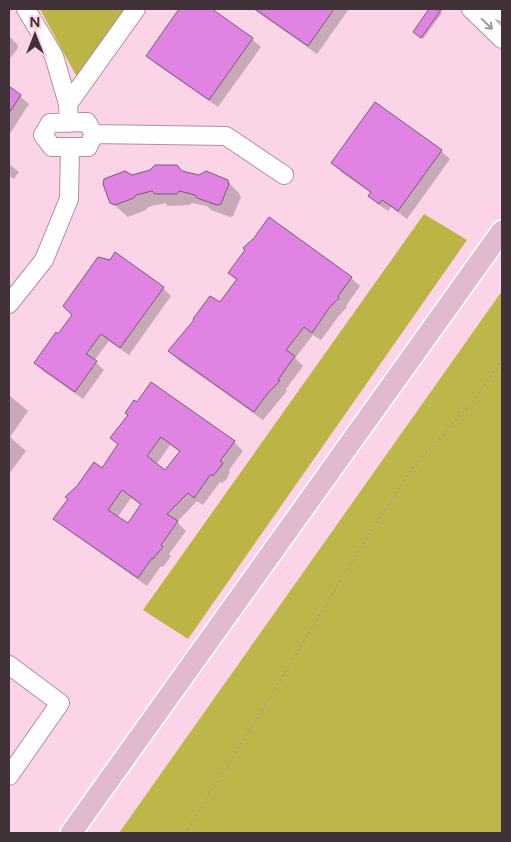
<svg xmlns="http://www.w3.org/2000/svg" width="511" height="842" viewBox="0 0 511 842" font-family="Figtree,sans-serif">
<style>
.green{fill:#bdb74a}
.forest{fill:#bcb546}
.shadow{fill:#0003;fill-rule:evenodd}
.building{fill:#e083e2;stroke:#765c76;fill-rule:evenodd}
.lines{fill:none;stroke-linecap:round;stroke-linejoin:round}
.minor-casing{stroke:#b28da0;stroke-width:20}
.major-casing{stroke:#fff;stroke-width:24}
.path{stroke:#af92a1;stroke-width:2.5;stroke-dasharray:1 4;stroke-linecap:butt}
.minor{stroke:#fff;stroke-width:18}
.major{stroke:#e2bacf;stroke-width:21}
.oneway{stroke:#a0989c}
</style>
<rect width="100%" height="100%" fill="#fbd4e8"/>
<path class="green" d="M502 291V833H119Z"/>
<path class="forest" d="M40 9H129L78 79Z
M424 214 467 240 188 639 143 610Z"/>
<path class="shadow" d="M181 9H210L252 39 261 47 218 107 156 64 148 56Z
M253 9H349L317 54Z
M431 9H437L442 13 423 39 414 32Z
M9 36 17 44 18 48 9 60Z
M9 87 29 104 9 135Z
M441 151 450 159 407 219 391 207 388 211 378 204 370 195 371 193 341 172 333 163Z
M9 164 19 172 14 179 9 176Z
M182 172 227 181 239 193 241 197 233 216 230 217 211 210 207 206 192 203 189 205 168 206 165 203 148 207 146 210 128 217 111 202 132 176Z
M229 273 351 278 360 286 346 306 347 307 338 317 321 340 313 335 295 358 303 366 286 389 287 391 263 420 178 360 169 351 220 304 237 281Z
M163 288 171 296 129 355 109 341 94 361 104 370 83 399 43 371 35 363 58 336Z
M151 384 234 442 243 451 229 470 230 472 226 480 222 483 220 482 203 505 197 501 177 522 186 531 169 554 171 556 163 567 161 566 147 586 64 527 55 519 103 470 119 445 112 438ZM170 445 180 452 166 472 156 465ZM131 498 142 506 128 525 117 518Z
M9 395 28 411 10 437 26 451 9 474Z"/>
<path class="building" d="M179 9H212L253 38 209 100 146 56Z
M255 9H334L308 46Z
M429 9 441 10 421 38 413 32Z
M9 86 21 95 9 113Z
M375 102 442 150 398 211 382 200 379 204 368 196 371 192 331 163Z
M155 165H177L182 171 199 175 206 171 228 180 229 184 221 204 217 205 197 198 195 195 179 191 177 194H155L152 191 136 195 134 198 115 205 110 203 103 184 104 179 125 171 132 175 150 170Z
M269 217 352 277 338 296 339 298 329 308 312 333 304 327 286 350 295 356 278 380 280 381 268 393 254 412 168 351 194 320 193 319 210 296 220 302 237 279 228 273 245 250 243 248 254 238Z
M115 252 164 287 120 348 101 334 86 354 97 361 75 392 34 363 56 332 58 334 72 315 63 306 98 257 110 260Z
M151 382 235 441 220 461 223 463 218 470 213 476 211 474 194 498 188 493 167 514 178 521 161 545 163 547 153 559 152 558 138 578 53 519 68 499 65 497 77 486 94 462 102 468 118 444 110 438 128 415 125 413 130 406 134 400 137 402ZM161 437 180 451 165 470 147 456ZM122 490 141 504 128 523 108 510Z"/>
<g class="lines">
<g class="minor-casing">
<path id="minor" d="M26 9 54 56 68 104 69 123
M471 9 502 39
M494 9 502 12
M68 104 136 9
M87 122 94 134 88 147H52L43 135 50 123Z
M94 134 226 136 284 175
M9 304 44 260 69 199 70 147
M9 665 60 703 9 776"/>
</g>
<g class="major-casing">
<path id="major" d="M71 833 502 231"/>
</g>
<path class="path" d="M185 833 272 694 365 540 411 470 475 399 502 360"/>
<use href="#minor" class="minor"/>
<use href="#major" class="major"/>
</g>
<defs><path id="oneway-shaft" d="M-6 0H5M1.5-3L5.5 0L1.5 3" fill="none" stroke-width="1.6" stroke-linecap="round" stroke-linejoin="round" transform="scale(1.25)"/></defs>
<use class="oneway" href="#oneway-shaft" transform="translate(487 24) rotate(44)"/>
<rect width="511" height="842" fill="none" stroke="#413139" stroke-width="20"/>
<g transform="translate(35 35)" stroke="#fbd4e8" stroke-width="4" paint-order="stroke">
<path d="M0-4L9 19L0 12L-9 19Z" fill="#413139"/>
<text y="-8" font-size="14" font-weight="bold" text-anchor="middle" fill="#413139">N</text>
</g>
</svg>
